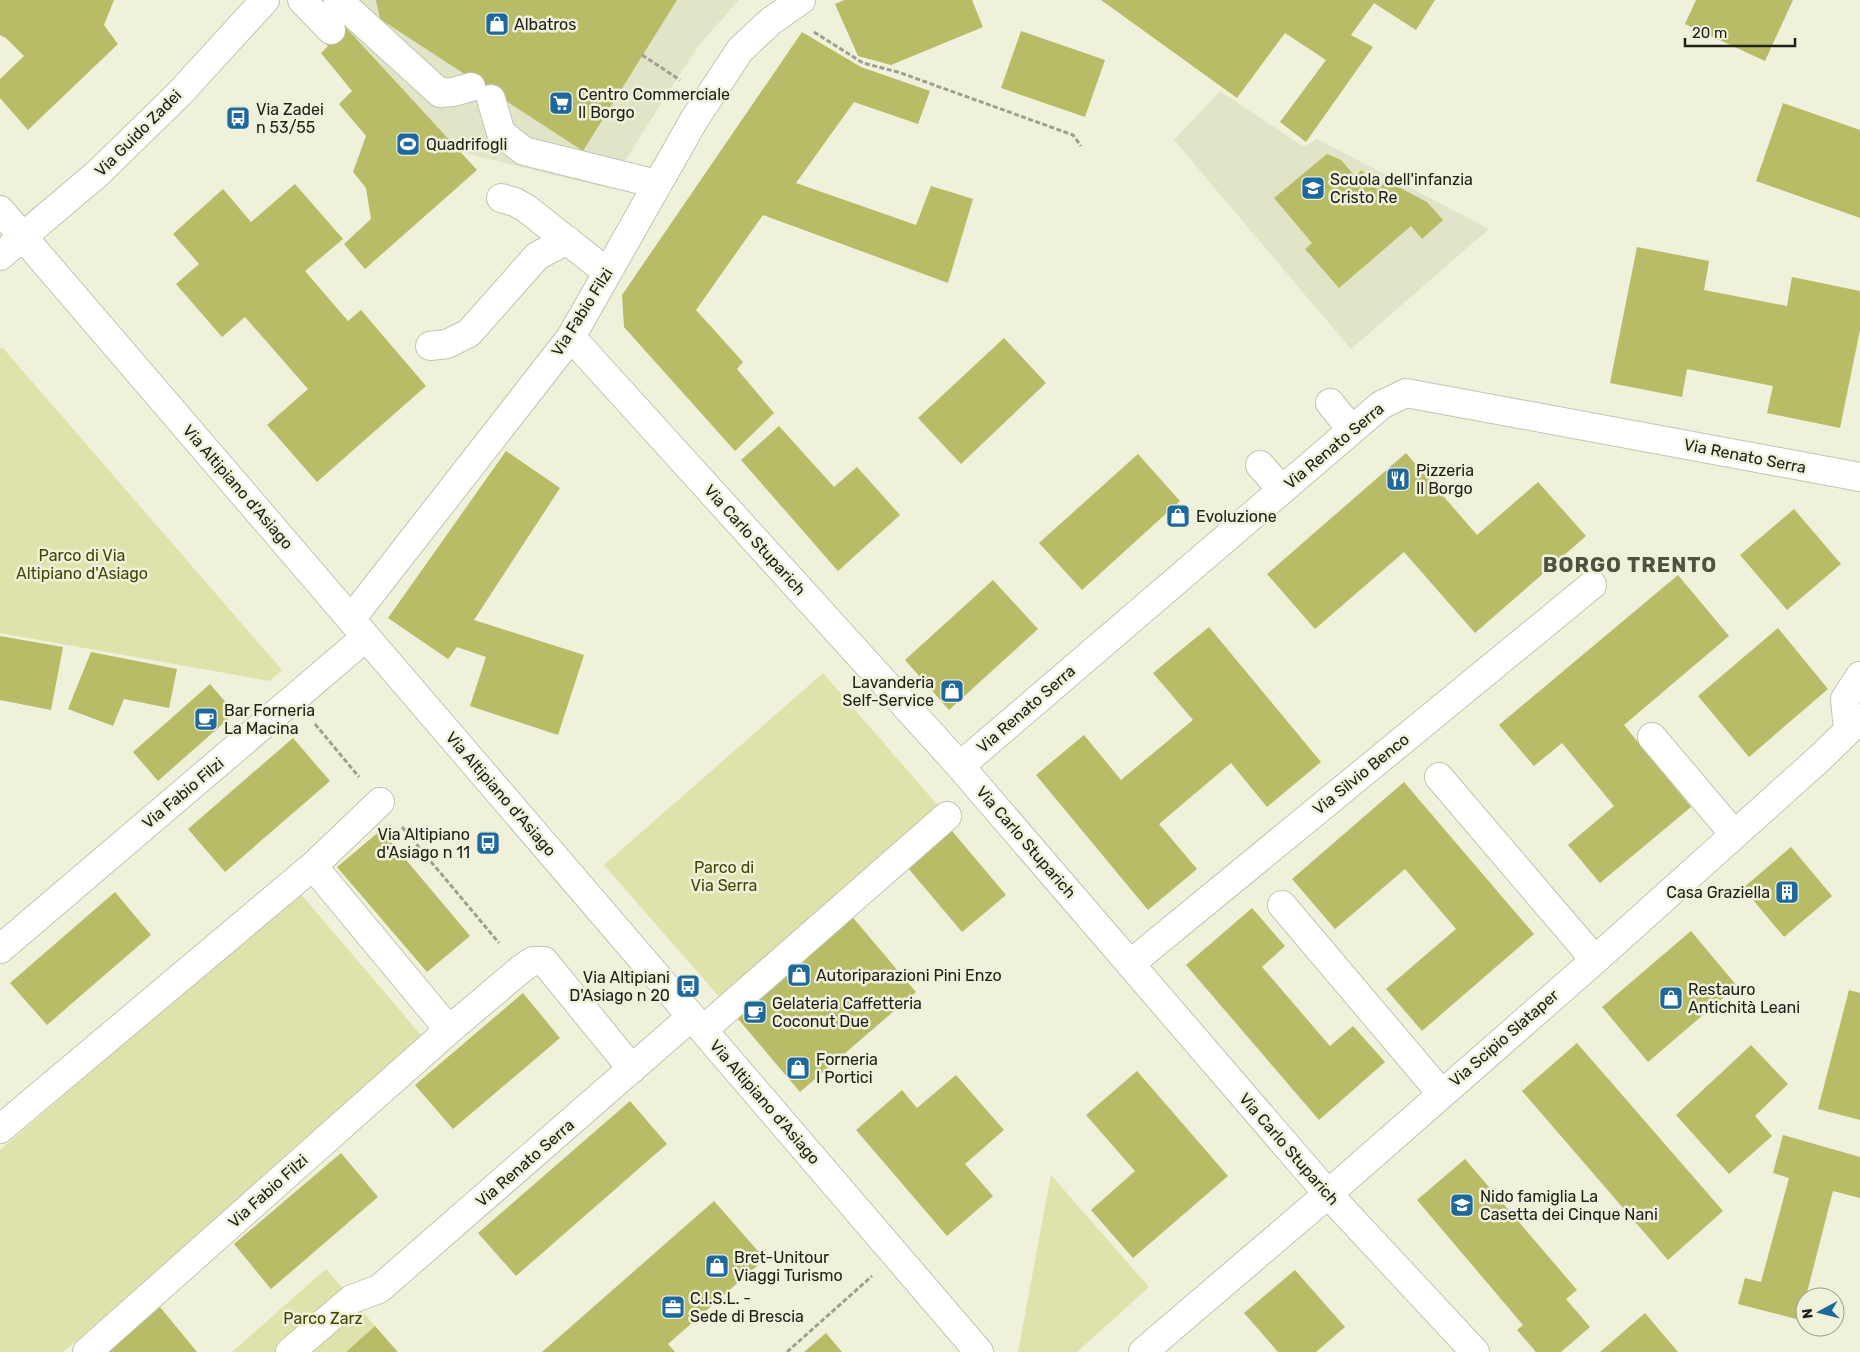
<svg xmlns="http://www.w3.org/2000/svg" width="1860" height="1352" viewBox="0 0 1860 1352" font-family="Rubik,sans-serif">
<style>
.built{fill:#e2e4c7}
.green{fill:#dfe3ab}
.building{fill:#b8bc66}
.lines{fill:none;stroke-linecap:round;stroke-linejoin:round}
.minor-casing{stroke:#c3c5b0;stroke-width:30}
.path{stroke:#9e9f8f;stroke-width:3;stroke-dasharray:5 2.5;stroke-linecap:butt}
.minor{stroke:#fff;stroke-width:28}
.labels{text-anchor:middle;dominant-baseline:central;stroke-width:5;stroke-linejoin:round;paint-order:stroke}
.poi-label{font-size:16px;fill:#21211a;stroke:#eff1db;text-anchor:start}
.street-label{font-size:16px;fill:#21211a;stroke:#eff1db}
.park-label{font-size:16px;fill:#444500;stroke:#eff1db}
.district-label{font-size:21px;font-weight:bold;letter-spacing:1px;fill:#50523f;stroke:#eff1db}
</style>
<rect width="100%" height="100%" fill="#eff1db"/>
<path class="built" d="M352 0H739L701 43 683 69 608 188 460 152 350 32 367 15Z
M1220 91 1304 147 1317 139 1489 229 1351 349 1174 140Z"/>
<path class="green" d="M2 347 282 670 270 681 0 633V349Z
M823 673 940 808 721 999 604 865Z
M300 893 426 1041 63 1352H0V1150Z
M1051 1175 1149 1287 1077 1352H1018Z
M326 1269 375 1326 346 1352H232Z"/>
<path class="building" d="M0 0H114L104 25 118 44 28 130 0 98V79L24 56 6 38 0 35Z
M376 0H677L583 151 380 19Z
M844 0H972L983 27 891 65 858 56 835 4Z
M1101 0H1435L1416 30 1374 3 1351 35 1373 47 1306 142 1280 122 1326 60 1285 33 1237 98Z
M1696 0H1793L1765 61 1685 24Z
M339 20 477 170 365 269 344 244 371 219 366 188 353 172 366 136 339 104 352 91 321 53 328 46 320 37Z
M1021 31 1105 60 1085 117 1001 88Z
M802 32 861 67 930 91 918 124 854 102 796 183 916 225 931 186 973 199 948 283 763 215 696 310 743 362 737 369 774 413 735 451 624 327 622 295Z
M1783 103 1860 130V218L1756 181Z
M1327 154 1341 160 1355 176 1362 170 1377 189 1387 181 1427 202 1443 220 1422 239 1411 226 1339 288 1305 249 1312 243 1274 198Z
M295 184 343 239 305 271 348 321 361 310 426 386 317 482 267 425 308 389 245 317 222 337 176 284 199 264 173 234 223 189 251 222Z
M1637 247 1709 261 1704 290 1787 306 1792 277 1860 291V330L1840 428 1767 413 1773 386 1687 369 1682 397 1610 383Z
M1004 338 1046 383 961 464 918 418Z
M779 426 834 487 857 467 900 515 838 571 741 460Z
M506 451 560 488 474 620 584 655 558 735 470 706 486 657 457 647 448 659 388 618Z
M1406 453 1477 535 1538 482 1586 536 1475 633 1404 552 1315 629 1267 574Z
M1138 454 1180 501 1082 590 1039 543Z
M1794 509 1841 564 1787 610 1740 555Z
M1678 575 1729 636 1624 725 1691 807 1600 883 1568 845 1614 806 1562 743 1534 766 1499 725Z
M993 580 1038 629 949 710 905 660Z
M1209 627 1321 762 1267 807 1231 763 1159 824 1197 869 1148 910 1036 775 1084 735 1121 780 1193 720 1153 673Z
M1778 628 1828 689 1749 757 1698 696Z
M0 636 63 647 51 710 0 700Z
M91 652 177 669 169 708 124 699 113 726 68 709Z
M210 684 235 713 158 781 133 752Z
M293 738 330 781 225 872 188 829Z
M1404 782 1534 934 1422 1031 1386 989 1456 929 1405 869 1335 929 1292 879Z
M947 825 1006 895 962 932 903 862Z
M381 830 470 936 427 972 337 867Z
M1791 847 1832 896 1784 937 1743 888Z
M115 892 151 935 47 1025 10 983Z
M1252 908 1285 946 1262 967 1330 1046 1353 1026 1385 1062 1319 1120 1186 965Z
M849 913 916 992 800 1092 733 1013Z
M1691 931 1737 986 1648 1062 1602 1007Z
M1849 990 1860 993V1120L1818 1109Z
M523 993 560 1038 453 1129 415 1085Z
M1577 1043 1723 1211 1668 1260 1522 1091Z
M1751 1045 1788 1084 1755 1116 1772 1136 1729 1174 1676 1115Z
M1137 1071 1228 1176 1133 1258 1091 1210 1135 1171 1086 1115Z
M956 1075 1004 1130 965 1164 993 1196 947 1236 856 1130 902 1090 917 1108Z
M630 1101 667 1144 516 1276 478 1233Z
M1783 1135 1860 1157V1198L1833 1191 1800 1320 1738 1304 1745 1278 1761 1282 1789 1178 1773 1173Z
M341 1153 378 1197 271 1289 234 1244Z
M1465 1159 1577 1290 1566 1299 1590 1327 1561 1352H1536L1517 1330 1523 1325 1417 1200Z
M714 1201 765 1259 668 1344 675 1352H542Z
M1295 1270 1345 1327 1316 1352H1278L1244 1313Z
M160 1307 197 1352H107Z
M1645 1313 1678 1352H1600Z
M375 1326 398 1352H346Z
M826 1333 842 1352H804Z"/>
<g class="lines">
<g class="minor-casing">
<path id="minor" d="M302 0 331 30
M338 0 440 93 453 92 471 87
M491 99 501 133 524 151 657 184
M501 198 515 202 527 209 607 272
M0 210 979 1352
M0 256 97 174 180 93 265 0
M571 337 960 766 1328 1194 1475 1352
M430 346 447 344 469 333 537 256 567 240
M1330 403 1352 430
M1260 465 1282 490
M351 619 571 337 694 120 740 50 771 21 801 0
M1848 730 1845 699 1860 676
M1652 737 1734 834
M960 766 1381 405 1406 393 1860 477
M1439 777 1595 960
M313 866 380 802
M1282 905 1441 1093
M0 949 366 637
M1130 964 1592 585
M449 1030 521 969 533 961H544L632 1069
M703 1030 947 816
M0 1129 313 866 449 1030 87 1352
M290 1352 352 1299 379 1289 691 1017
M1143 1352 1328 1194 1595 960 1821 757 1860 719"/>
</g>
<path class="path" d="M814 32 863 63 898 72 1073 135 1081 146
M642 55 680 80
M315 724 359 777
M402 827 499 943
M787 1352 872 1276"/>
<use href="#minor" class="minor"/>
</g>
<defs>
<g id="shop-square" transform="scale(1.25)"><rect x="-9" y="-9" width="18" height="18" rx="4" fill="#1e689c" stroke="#eff1db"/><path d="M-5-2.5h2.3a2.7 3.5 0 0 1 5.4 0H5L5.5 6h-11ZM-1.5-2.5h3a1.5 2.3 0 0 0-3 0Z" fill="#fff"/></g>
<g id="supermarket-square" transform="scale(1.25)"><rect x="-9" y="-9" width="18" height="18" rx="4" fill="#1e689c" stroke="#eff1db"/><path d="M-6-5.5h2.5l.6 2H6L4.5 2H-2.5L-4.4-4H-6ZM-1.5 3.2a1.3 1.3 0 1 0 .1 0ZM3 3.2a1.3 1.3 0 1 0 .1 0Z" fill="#fff"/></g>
<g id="bus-square" transform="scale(1.25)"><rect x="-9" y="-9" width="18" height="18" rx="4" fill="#1e689c" stroke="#eff1db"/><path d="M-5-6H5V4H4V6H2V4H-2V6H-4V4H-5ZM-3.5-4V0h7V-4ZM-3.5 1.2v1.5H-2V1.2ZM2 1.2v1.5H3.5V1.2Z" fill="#fff"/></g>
<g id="stadium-square" transform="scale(1.25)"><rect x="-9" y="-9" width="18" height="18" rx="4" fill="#1e689c" stroke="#eff1db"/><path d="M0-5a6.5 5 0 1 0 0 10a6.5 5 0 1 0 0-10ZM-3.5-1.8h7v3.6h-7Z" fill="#fff"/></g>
<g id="school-square" transform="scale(1.25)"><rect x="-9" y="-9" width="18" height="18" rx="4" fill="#1e689c" stroke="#eff1db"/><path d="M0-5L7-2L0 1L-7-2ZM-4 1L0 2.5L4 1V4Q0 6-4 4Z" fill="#fff"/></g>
<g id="restaurant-square" transform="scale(1.25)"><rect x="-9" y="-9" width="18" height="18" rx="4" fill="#1e689c" stroke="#eff1db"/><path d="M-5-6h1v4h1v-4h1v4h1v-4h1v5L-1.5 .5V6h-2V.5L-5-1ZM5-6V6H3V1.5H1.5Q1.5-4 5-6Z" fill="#fff"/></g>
<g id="cafe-square" transform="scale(1.25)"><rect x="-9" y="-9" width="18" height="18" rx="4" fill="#1e689c" stroke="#eff1db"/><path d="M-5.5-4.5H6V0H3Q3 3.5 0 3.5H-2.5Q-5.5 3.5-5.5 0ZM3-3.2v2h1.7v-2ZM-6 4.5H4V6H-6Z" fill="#fff"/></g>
<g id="building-square" transform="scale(1.25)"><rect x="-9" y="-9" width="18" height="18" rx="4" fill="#1e689c" stroke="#eff1db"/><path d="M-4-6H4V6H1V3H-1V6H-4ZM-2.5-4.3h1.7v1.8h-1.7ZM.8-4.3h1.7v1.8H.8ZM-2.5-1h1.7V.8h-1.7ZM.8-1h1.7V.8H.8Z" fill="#fff"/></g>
<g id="office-square" transform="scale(1.25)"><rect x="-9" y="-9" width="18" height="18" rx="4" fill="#1e689c" stroke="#eff1db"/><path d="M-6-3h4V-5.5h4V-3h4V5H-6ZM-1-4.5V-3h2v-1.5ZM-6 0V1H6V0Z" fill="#fff"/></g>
</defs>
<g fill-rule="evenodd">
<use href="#shop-square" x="497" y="24"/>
<use href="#supermarket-square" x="561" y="103"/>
<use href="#bus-square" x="238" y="118"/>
<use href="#stadium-square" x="408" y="144"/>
<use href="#school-square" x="1313" y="188"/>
<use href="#restaurant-square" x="1398" y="479"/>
<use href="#shop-square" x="1178" y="516"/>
<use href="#shop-square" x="952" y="691"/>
<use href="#cafe-square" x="206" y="719"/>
<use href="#bus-square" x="488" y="843"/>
<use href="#building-square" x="1787" y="892"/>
<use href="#shop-square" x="799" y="975"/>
<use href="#bus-square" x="688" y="986"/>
<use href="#shop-square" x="1671" y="998"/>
<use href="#cafe-square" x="755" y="1012"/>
<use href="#shop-square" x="798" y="1068"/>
<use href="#school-square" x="1462" y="1205"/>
<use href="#shop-square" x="717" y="1266"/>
<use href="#office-square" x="673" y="1307"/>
</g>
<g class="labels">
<g class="poi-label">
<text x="514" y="24">Albatros</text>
<text x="578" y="94">Centro Commerciale<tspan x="578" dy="18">Il Borgo</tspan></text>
<text x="256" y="109">Via Zadei<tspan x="256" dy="18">n 53/55</tspan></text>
<text x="426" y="144">Quadrifogli</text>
<text x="1330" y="179">Scuola dell'infanzia<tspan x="1330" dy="18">Cristo Re</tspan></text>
<text x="1416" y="470">Pizzeria<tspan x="1416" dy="18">Il Borgo</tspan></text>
<text x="1196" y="516">Evoluzione</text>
<text x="934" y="682" text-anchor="end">Lavanderia<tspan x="934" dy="18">Self-Service</tspan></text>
<text x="224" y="710">Bar Forneria<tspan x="224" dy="18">La Macina</tspan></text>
<text x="470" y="834" text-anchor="end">Via Altipiano<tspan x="470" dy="18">d'Asiago n 11</tspan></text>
<text x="1770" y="892" text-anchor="end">Casa Graziella</text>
<text x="816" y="975">Autoriparazioni Pini Enzo</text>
<text x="670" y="977" text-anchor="end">Via Altipiani<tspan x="670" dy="18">D'Asiago n 20</tspan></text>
<text x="1688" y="989">Restauro<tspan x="1688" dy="18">Antichità Leani</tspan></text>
<text x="772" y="1003">Gelateria Caffetteria<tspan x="772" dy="18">Coconut Due</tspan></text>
<text x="816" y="1059">Forneria<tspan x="816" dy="18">I Portici</tspan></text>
<text x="1480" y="1196">Nido famiglia La<tspan x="1480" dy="18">Casetta dei Cinque Nani</tspan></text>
<text x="734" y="1257">Bret-Unitour<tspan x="734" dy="18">Viaggi Turismo</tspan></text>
<text x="690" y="1298">C.I.S.L. -<tspan x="690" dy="18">Sede di Brescia</tspan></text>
</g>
<g class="street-label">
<text transform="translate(138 133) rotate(-45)">Via Guido Zadei</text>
<text transform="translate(582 312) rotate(-58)">Via Fabio Filzi</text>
<text transform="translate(1334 446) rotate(-40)">Via Renato Serra</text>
<text transform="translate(1745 456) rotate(11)">Via Renato Serra</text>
<text transform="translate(238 487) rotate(49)">Via Altipiano d'Asiago</text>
<text transform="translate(755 540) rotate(48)">Via Carlo Stuparich</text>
<text transform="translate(1026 709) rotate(-41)">Via Renato Serra</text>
<text transform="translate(1361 774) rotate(-39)">Via Silvio Benco</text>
<text transform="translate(183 793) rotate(-40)">Via Fabio Filzi</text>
<text transform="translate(501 794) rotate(49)">Via Altipiano d'Asiago</text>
<text transform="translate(1026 842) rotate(49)">Via Carlo Stuparich</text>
<text transform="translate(1504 1038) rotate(-41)">Via Scipio Slataper</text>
<text transform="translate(765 1102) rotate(49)">Via Altipiano d'Asiago</text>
<text transform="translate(1289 1149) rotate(49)">Via Carlo Stuparich</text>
<text transform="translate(525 1163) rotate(-41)">Via Renato Serra</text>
<text transform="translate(268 1191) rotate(-42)">Via Fabio Filzi</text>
</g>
<g class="park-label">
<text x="82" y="555">Parco di Via<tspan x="82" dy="18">Altipiano d'Asiago</tspan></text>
<text x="724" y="867">Parco di<tspan x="724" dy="18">Via Serra</tspan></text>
<text x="323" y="1318">Parco Zarz</text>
</g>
<g class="district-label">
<text x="1630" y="564">BORGO TRENTO</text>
</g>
</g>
<g transform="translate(1820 1312) rotate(263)"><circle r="24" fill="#eff1db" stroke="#9d9e8e"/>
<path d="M0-4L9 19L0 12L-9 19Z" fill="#1e689c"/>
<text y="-8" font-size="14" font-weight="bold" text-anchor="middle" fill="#21211a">N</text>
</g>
<path d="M1685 38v8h110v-8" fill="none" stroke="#21211a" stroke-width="2.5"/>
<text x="1692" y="38" font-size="15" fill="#21211a" stroke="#eff1db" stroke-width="4" paint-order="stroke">20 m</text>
</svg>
